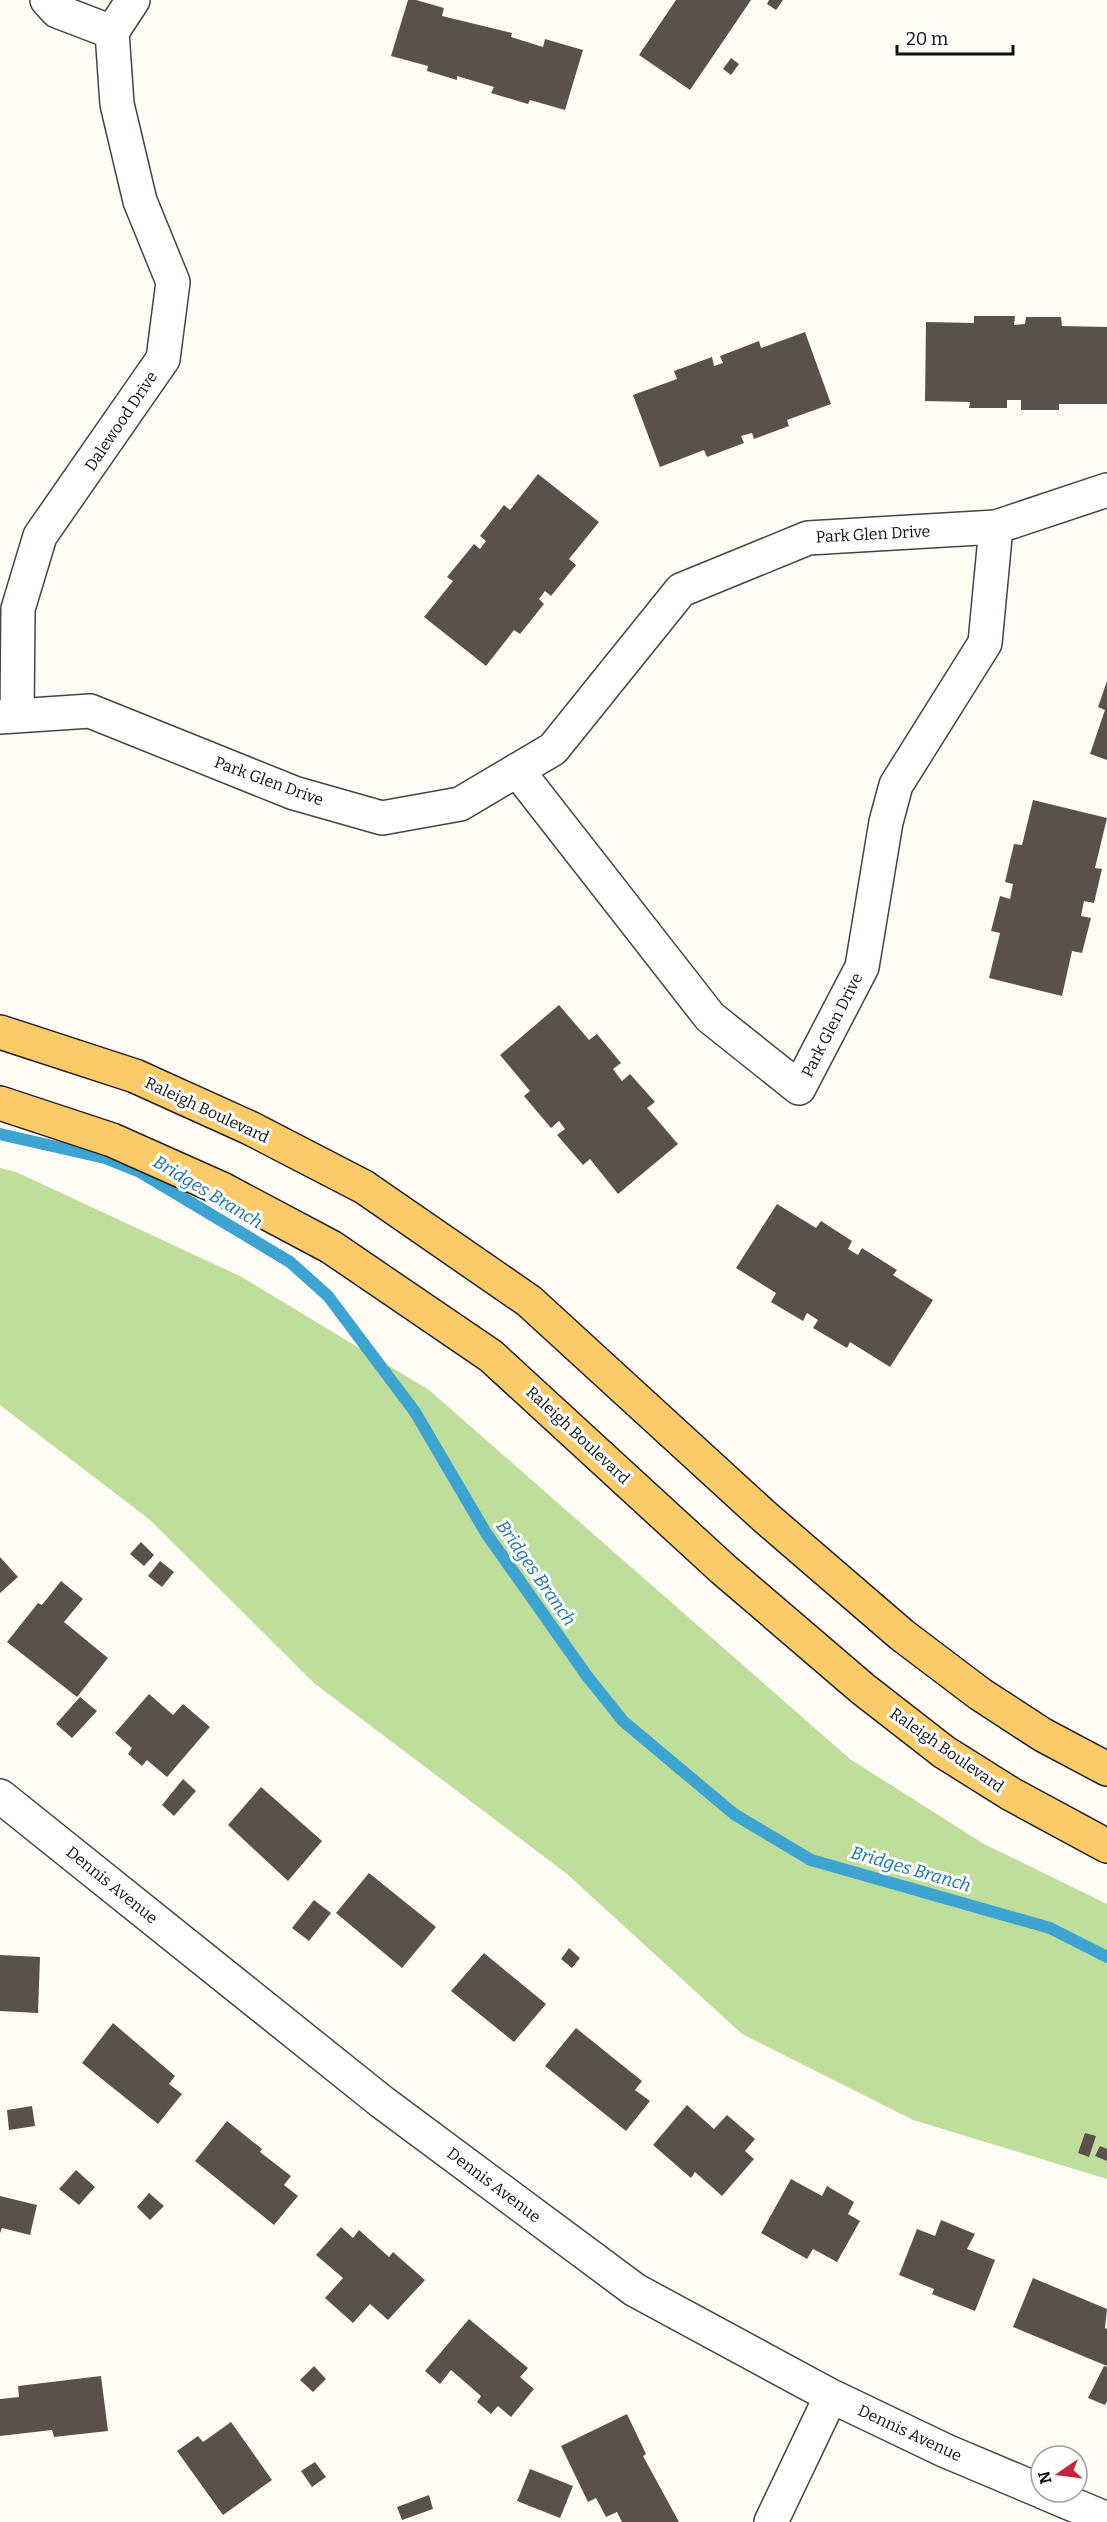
<svg xmlns="http://www.w3.org/2000/svg" width="1107" height="2522" viewBox="0 0 1107 2522" font-family="Bitter,serif">
<style>
.forest{fill:#bfdd9b}
.lines{fill:none;stroke-linecap:round;stroke-linejoin:round}
.stream{stroke:#3da4d1;stroke-width:12}
.building{fill:#5a514d}
.minor-casing{stroke:#444;stroke-width:36}
.major-casing{stroke:#222;stroke-width:36}
.minor{stroke:#fff;stroke-width:33}
.major{stroke:#fbca69;stroke-width:33}
.labels{text-anchor:middle;dominant-baseline:central;stroke-width:6;stroke-linejoin:round;paint-order:stroke}
.street-label{font-size:16px;fill:#111;stroke:#fff}
.water-label{font-size:18px;font-style:italic;fill:#1576a8;stroke:#fff}
</style>
<rect width="100%" height="100%" fill="#fffcf5"/>
<path class="forest" d="M0 1168 16 1172 240 1276 429 1390 850 1759 984 1844 1107 1904V2179L913 2120 742 2034 567 1874 314 1683 150 1520 0 1405Z"/>
<g class="lines">
<path class="stream" d="M0 1134 105 1158 140 1172 290 1262 328 1296 415 1412 486 1533 587 1676 623 1721 734 1814 811 1860 1050 1928 1107 1957"/>
</g>
<path class="building" d="M408 0H416L444 8 442 16 512 33 511 37 543 47 545 39 583 50 565 110 530 100 528 104 491 93 494 87 457 76V80L427 71 428 66 391 56Z
M676 0H751L690 90 639 55Z
M769 0H783L776 10 767 4Z
M731 58 739 64 731 75 723 69Z
M974 316H1015L1014 325 1025 324 1026 317H1061L1062 326 1107 327V404H1059V410H1021V400H1007V408H969L970 402 925 401 926 322 974 323Z
M805 332 831 404 787 420 789 426 754 439 752 433 741 436 744 443 707 457 704 450 660 467 633 395 677 379 674 371 712 357 714 366 723 363 720 356 759 341 761 348Z
M538 474 599 522 569 559 576 565 551 596 545 591 539 599 544 604 520 634 514 630 486 666 424 617 453 581 447 577 474 544 480 549 486 541 480 536 504 505 510 510Z
M1107 681V760L1090 754 1105 710 1098 707Z
M1033 800 1107 818 1095 868 1102 869 1094 903 1084 901 1081 916 1091 918 1082 953 1072 951 1062 996 989 978 1000 933 991 931 1000 896 1010 899 1013 884 1005 882 1014 844 1022 845Z
M559 1005 589 1040 597 1034 621 1063 613 1069 622 1081 630 1074 655 1102 647 1108 678 1144 618 1194 590 1159 583 1165 557 1135 565 1129 559 1121 551 1128 524 1096 530 1091 500 1055Z
M777 1204 816 1228 821 1221 852 1241 848 1249 858 1255 862 1248 897 1270 893 1275 933 1300 890 1367 850 1342 847 1348 813 1328 818 1320 807 1313 803 1321 771 1302 776 1293 736 1268Z
M141 1542 154 1555 144 1566 130 1554Z
M0 1557 18 1577 0 1593Z
M160 1561 174 1572 162 1587 148 1576Z
M61 1581 83 1599 64 1622 108 1658 77 1697 7 1642 38 1603 42 1605Z
M149 1694 173 1715 183 1704 210 1727 167 1777 147 1760 142 1766 128 1754 132 1748 115 1733Z
M80 1697 97 1711 72 1738 56 1724Z
M183 1779 196 1791 174 1816 162 1805Z
M261 1787 322 1841 288 1881 228 1825Z
M369 1873 436 1927 402 1968 336 1913Z
M314 1900 331 1913 309 1941 292 1928Z
M569 1948 580 1958 572 1968 561 1959Z
M484 1953 546 2004 514 2042 451 1991Z
M0 1955 40 1957 38 2013 0 2011Z
M113 2023 175 2076 169 2084 182 2094 158 2124 82 2063Z
M576 2028 642 2081 635 2090 650 2101 626 2131 545 2066Z
M687 2105 714 2129 727 2115 755 2139 745 2151 754 2159 722 2196 695 2172 691 2178 653 2145Z
M32 2106 35 2126 9 2130 7 2110Z
M227 2121 262 2149 260 2152 291 2176 284 2185 298 2196 274 2225 195 2161Z
M1085 2133 1096 2136 1089 2157 1078 2153Z
M1100 2146 1107 2149V2161L1095 2156Z
M76 2170 95 2187 79 2205 59 2189Z
M791 2179 822 2196 827 2186 854 2202 848 2214 860 2221 837 2262 813 2249 807 2259 761 2233Z
M149 2193 164 2206 150 2220 137 2207Z
M0 2196 37 2205 30 2235 2 2228 0 2233Z
M941 2220 975 2234 967 2249 995 2260 975 2311 932 2294 934 2289 899 2275 917 2229 935 2236Z
M341 2227 353 2238 359 2230 389 2257 393 2252 425 2280 388 2320 370 2304 353 2323 325 2298 343 2278 316 2255Z
M1033 2278 1107 2309 1105 2328 1107 2329V2366L1013 2327Z
M469 2319 528 2368 520 2377 534 2389 511 2417 498 2406 491 2414 477 2402 481 2396 451 2370 440 2384 425 2371Z
M314 2366 326 2379 313 2392 300 2380Z
M1104 2366 1107 2367V2401L1105 2405 1088 2398Z
M101 2376 108 2431 54 2437 52 2430 0 2436V2399L19 2397 18 2386Z
M627 2414 646 2454 643 2456 679 2522H622L617 2512 606 2517 596 2498 588 2502 561 2446Z
M231 2422 272 2480 223 2515 177 2451 198 2436 203 2442Z
M315 2462 326 2477 312 2487 301 2471Z
M530 2469 573 2486 560 2518 517 2501Z
M429 2495 433 2509 402 2520 397 2507Z"/>
<g class="lines">
<g class="minor-casing">
<path id="minor" d="M47 0 57 11 112 32
M17 716 18 609 40 536 163 359 173 282 140 201 117 104 112 32 133 0
M0 717 90 711 294 793 382 818 460 804 553 749 681 590 808 538 996 527 1107 490
M517 770 710 1017 799 1088 862 967 886 822 896 785 985 643 996 527
M0 1796 382 2102 635 2290 831 2396 946 2451 1041 2491
M1043 2492 1107 2519
M771 2522 831 2396"/>
</g>
<g class="major-casing">
<path id="major" d="M0 1032 135 1076 250 1128 364 1187 529 1301 765 1517 902 1635 980 1694 1043 1735 1107 1769
M0 1103 112 1140 222 1189 331 1247 491 1356 723 1569 863 1689 944 1752 1011 1794 1107 1846"/>
</g>
<use href="#minor" class="minor"/>
<use href="#major" class="major"/>
</g>
<g class="labels">
<g class="street-label">
<text transform="translate(121 421) rotate(-56)">Dalewood Drive</text>
<text transform="translate(873 534) rotate(-3)">Park Glen Drive</text>
<text transform="translate(269 781) rotate(20)">Park Glen Drive</text>
<text transform="translate(832 1025) rotate(-63)">Park Glen Drive</text>
<text transform="translate(207 1110) rotate(25)">Raleigh Boulevard</text>
<text transform="translate(578 1435) rotate(43)">Raleigh Boulevard</text>
<text transform="translate(947 1750) rotate(35)">Raleigh Boulevard</text>
<text transform="translate(112 1885) rotate(39)">Dennis Avenue</text>
<text transform="translate(494 2185) rotate(37)">Dennis Avenue</text>
<text transform="translate(910 2433) rotate(25)">Dennis Avenue</text>
</g>
<g class="water-label">
<text transform="translate(208 1192) rotate(31)">Bridges Branch</text>
<text transform="translate(536 1573) rotate(55)">Bridges Branch</text>
<text transform="translate(911 1869) rotate(16)">Bridges Branch</text>
</g>
</g>
<g transform="translate(1059 2474) rotate(256)"><circle r="28" fill="#ffffff" stroke="#a0a0a0" stroke-width="1.5"/>
<path d="M0-4.5L10 22L0 15L-10 22Z" fill="#c6243b"/>
<text y="-9" font-size="16" font-weight="bold" text-anchor="middle" fill="#111111">N</text>
</g>
<path d="M897 45v9h116v-9" fill="none" stroke="#111111" stroke-width="3"/>
<text x="906" y="45" font-size="18" fill="#111111" stroke="#ffffff" stroke-width="4.5" paint-order="stroke">20 m</text>
</svg>
